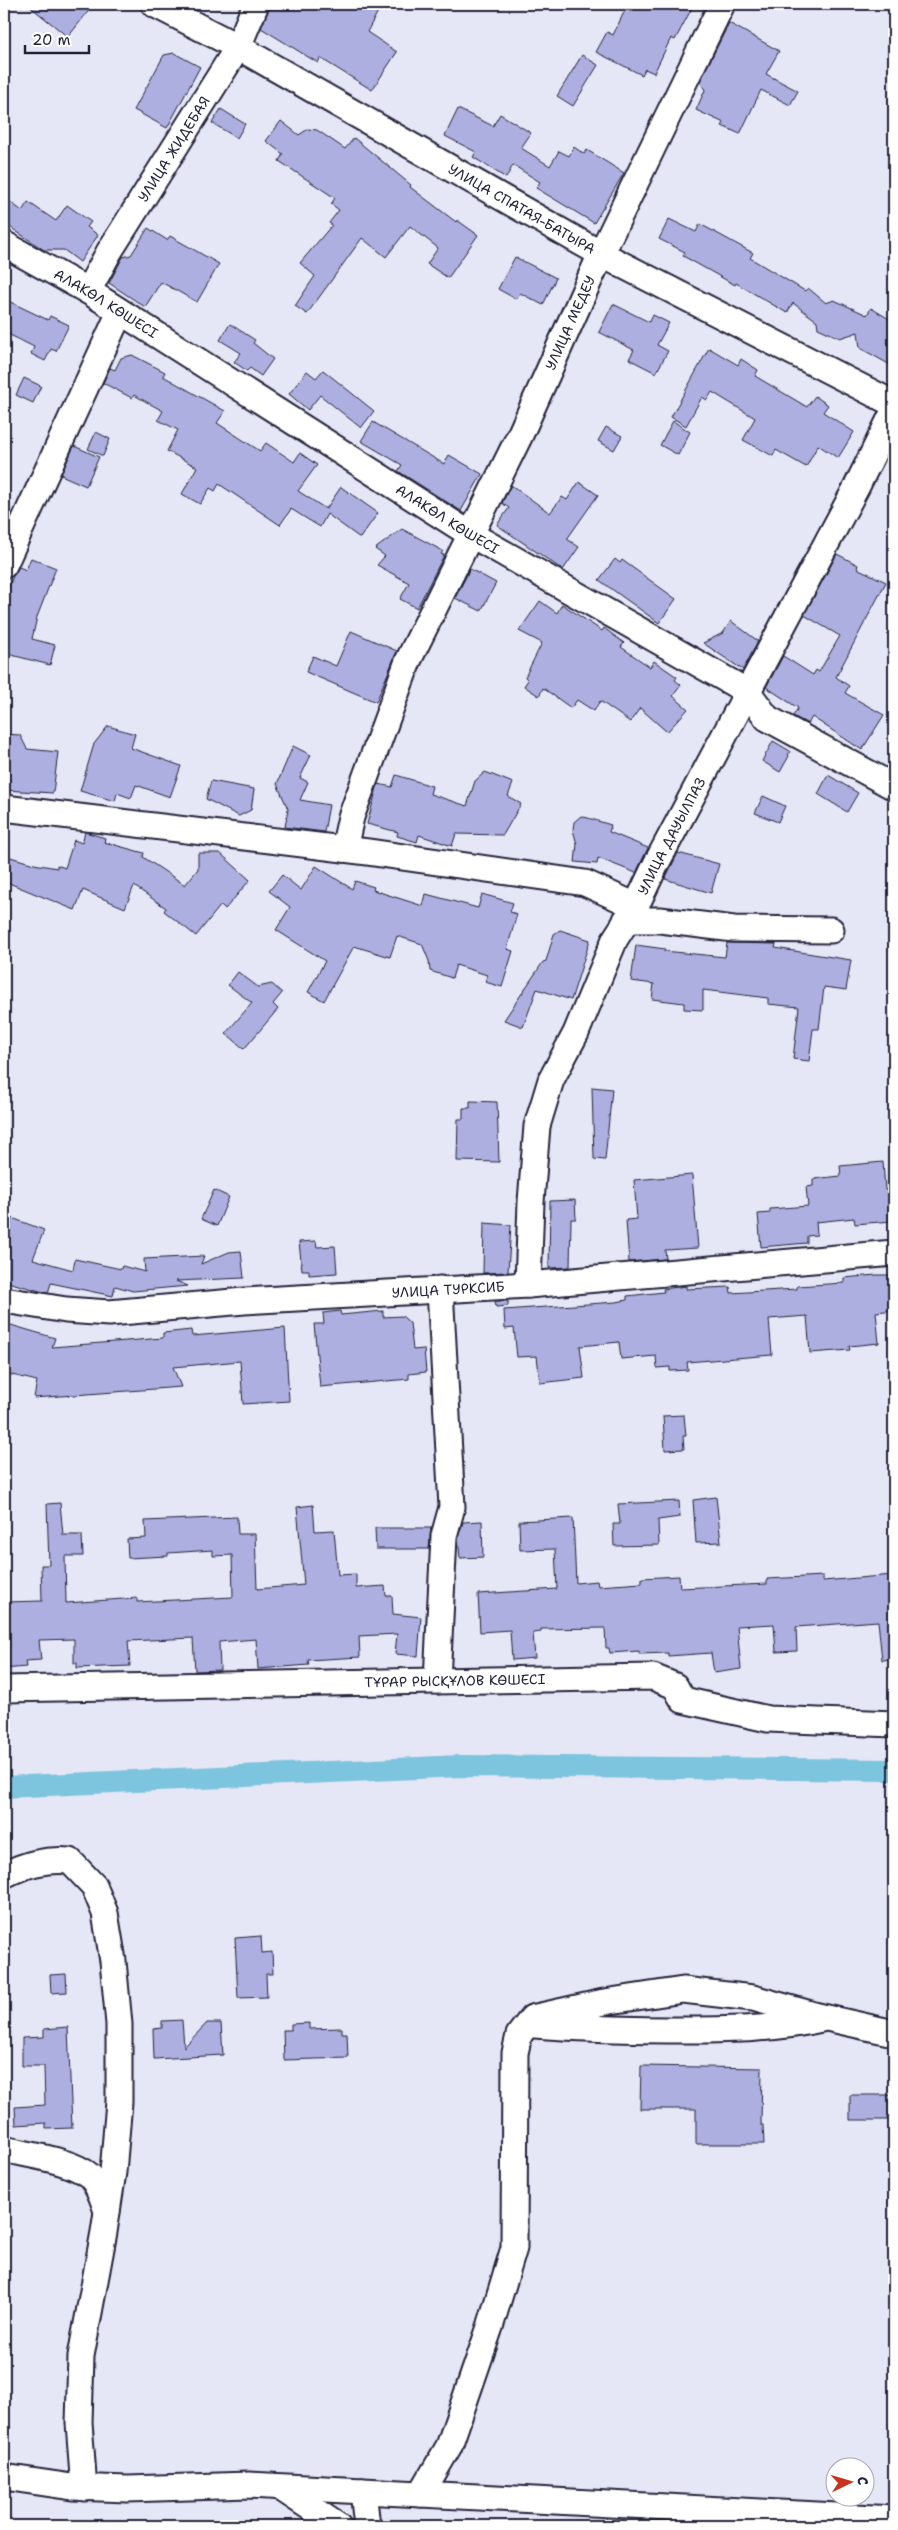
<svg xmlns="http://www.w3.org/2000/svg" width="898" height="2530" viewBox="0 0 898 2530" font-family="'Shantell Sans',sans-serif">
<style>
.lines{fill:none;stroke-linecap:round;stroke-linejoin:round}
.canal{stroke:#7dc4de;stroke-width:22}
.building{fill:#adafe0;stroke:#22223b}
.street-casing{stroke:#22223b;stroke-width:29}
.street{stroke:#fff;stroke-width:25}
.labels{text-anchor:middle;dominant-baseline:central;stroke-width:4.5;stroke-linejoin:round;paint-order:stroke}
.street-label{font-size:14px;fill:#22223b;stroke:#fff}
</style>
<rect width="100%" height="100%" fill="#e6e7f6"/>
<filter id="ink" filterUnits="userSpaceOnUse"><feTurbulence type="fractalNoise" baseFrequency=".02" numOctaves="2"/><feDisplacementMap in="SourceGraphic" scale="10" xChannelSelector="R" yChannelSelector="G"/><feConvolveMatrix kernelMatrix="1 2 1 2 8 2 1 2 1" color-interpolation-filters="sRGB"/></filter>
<g filter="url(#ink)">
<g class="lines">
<path class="canal" d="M4 1787 460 1766 894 1770"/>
</g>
<path class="building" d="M27 4H94L68 37Z
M271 4H382L367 32 397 52 372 90 320 58 318 63 261 28Z
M628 4H694L675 40 671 38 654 73 645 69 642 75 596 52 607 32 613 35Z
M729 23 779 51 766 74 798 91 790 105 761 90 740 134 722 126 724 123 696 110 705 90 700 81Z
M174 53 200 67 167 128 134 110 164 55Z
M582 55 598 65 573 106 557 96Z
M221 109 245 124 237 138 212 123Z
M458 109 493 126 500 114 531 133 521 148 550 166 559 151 569 156 574 147 584 154 587 150 624 173 594 223 536 188 540 182 513 165 506 178 473 157 476 152 445 136Z
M281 121 299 135 308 129 317 130 345 149 354 138 411 185 410 187 456 222 457 220 478 235 448 278 427 264 438 248 410 226 386 257 362 238 307 314 295 306 315 276 300 263 332 225 329 223 339 210 331 204 335 198 279 161 283 154 266 141Z
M4 197 22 211 28 202 56 221 67 205 91 222 87 227 98 235 80 262 64 250H44L4 223Z
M669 219 696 232 700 224 753 253 750 258 805 291 808 288 826 303 834 300 867 315 871 308 894 322V367L860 348 858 332 840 338 818 328 817 321 793 303 787 313 736 283 735 285 683 256 685 252 659 239Z
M148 228 167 240 170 236 219 264 197 302 161 282 145 307 109 283 123 257 131 255Z
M515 257 556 278 543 305 520 293 516 299 498 289Z
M4 299 48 320 50 316 69 325 56 351 51 349 45 361 31 354 34 347 4 332Z
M613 304 649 322 653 315 669 323 657 345 668 351 656 373 629 359 634 350 599 332Z
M230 324 255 340 253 343 273 359 261 376 250 368 247 371 234 362 241 353 220 340Z
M709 348 738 365 741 359 758 370 755 376 807 407 815 396 828 405 823 412 854 432 838 458 818 445 806 467 776 450 773 456 743 440 755 418 712 392 707 400 702 397 686 426 671 417Z
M132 355 165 372 163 376 225 411 217 423 260 451 266 443 294 462 300 453 317 465 298 491 326 509 341 487 378 513 360 538 327 514 320 527 291 509 280 525 219 484 215 491 210 488 200 504 182 494 197 467 167 451 178 430 158 420 163 411 134 395 132 398 103 383 110 368 115 370 121 358Z
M323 370 374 411 361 428 320 395 308 410 289 394 307 371 316 378Z
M24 378 41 386 33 403 16 395Z
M673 421 690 432 678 455 660 445Z
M373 422 444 464 449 455 482 474 461 511 398 471 402 465 361 441Z
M606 427 622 436 614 450 598 441Z
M96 432 110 439 103 456 88 449Z
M74 446 99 457 86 486 61 475Z
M579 482 598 495 567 539 579 547 563 570 497 525 509 508 502 503 511 485 550 513 562 497 567 500Z
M402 529 443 551 441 554 444 555 417 608 400 599 409 583 377 565 385 556 375 549Z
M837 554 858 565 857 568 886 582 836 677 849 686 845 693 884 715 862 750 812 717 808 724 793 716 798 708 766 687 783 656 813 675 816 670 819 672 840 636 804 615Z
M31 558 56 568 37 617 32 639 55 645 50 665 4 653V600L13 576 19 567 26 570Z
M615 559 620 563 622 560 676 599 659 623 599 580Z
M470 569 496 583 481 611 455 598Z
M540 601 557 613 562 604 602 631 604 628 624 643 621 647 650 667 654 661 677 677 675 680 681 685 673 696 688 709 667 732 640 708 630 722 600 701 594 711 577 700 571 708 543 688 539 696 524 686 528 680 525 677 542 643 519 631Z
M731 621 758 641 743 670 703 643 723 633Z
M351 631 397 651 376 702 306 672 313 656 336 666Z
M108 726 135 734 131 748 181 766 170 797 136 785 131 798 117 793 115 801 80 791 94 744Z
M4 734 20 735 27 749 58 752 53 793 4 790Z
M773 741 790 751 788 755 789 756 780 772 762 761Z
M293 746 311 755 300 778 308 782 300 800 329 805 324 832 285 827 288 809 277 784Z
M485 772 513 783 508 796 521 804 503 835 456 834 452 846 419 835 417 842 397 836 398 832 367 824 378 784 392 787 396 775 432 786 430 794 467 806 475 781Z
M828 775 858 793 847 812 818 794Z
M211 781 254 789 251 810 239 816 206 799Z
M763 796 785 806 778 822 755 813Z
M581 816 611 825 609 832 648 848 636 873 598 858 597 864 575 862 577 844 573 830 574 822Z
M85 832 105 838 104 842 144 853 143 857 185 885 198 869V853H220L250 880 225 909 221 905 196 936 164 911 166 908 134 886 125 908 83 890 75 910 4 881V867L7 856 34 864 57 868V865L65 868 74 840 82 843Z
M678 853 719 864 711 893 665 879Z
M316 866 352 889 355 881 374 887 373 890 423 906 426 894 478 908 482 894 513 903 510 912 517 914 507 949 513 951 502 987 485 982 487 975 456 965 452 978 430 971 429 961 422 944 397 936 390 957 354 946 324 1001 308 992 325 961 276 930 290 907 269 891 282 875 301 890Z
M560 930 590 940 571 1000 537 989 523 1027 504 1020 543 962 546 961 554 934Z
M727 943 776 944 775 948 851 960 846 990 824 987 819 1029H813L809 1061 793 1059 799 1007 768 1004V998L703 990V1010L684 1009V1003L652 999 654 984 631 981 636 945 665 949 664 951 725 957Z
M238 972 258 987 272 984 282 993 273 1004 278 1009 244 1049 226 1033 252 1003 228 985Z
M592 1087 612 1089 605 1160 594 1159Z
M470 1101 497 1102 499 1162 457 1161 458 1119H463V1108H470Z
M883 1162 885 1190H890L893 1221 855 1224 854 1218 816 1222 817 1235 807 1236V1243L761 1247 758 1214 770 1213V1209L808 1206 806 1187 813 1186V1179L841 1176 840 1166Z
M692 1175 698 1248 665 1250 666 1259 629 1262 626 1220 637 1219 634 1180Z
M214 1190 229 1197 217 1226 201 1219Z
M575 1200 576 1219H571L570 1267 549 1268 550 1201Z
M4 1215 44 1230 33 1259 73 1270 75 1259 121 1269 122 1266 145 1272 144 1259 204 1256 201 1264 229 1252 241 1251 244 1278 176 1281 188 1286 133 1291 115 1286 113 1296 51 1283 48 1293 40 1291 4 1281Z
M484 1223 511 1225 508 1272 483 1273Z
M316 1241 317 1247 335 1246 337 1273 309 1275V1270H302L299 1242Z
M876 1275H894V1310L876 1312 879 1343 849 1346 850 1350 810 1353 807 1316 769 1319 772 1355 687 1362 688 1370 670 1371V1367L657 1368 656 1356 621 1359 619 1342 580 1346 584 1378 540 1383 537 1356 517 1357 514 1328 505 1329 504 1310 616 1302 627 1300V1296L664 1292 663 1289 686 1286V1289L730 1287 731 1293 797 1289V1286L844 1283V1278Z
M495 1301H508V1306L496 1307Z
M340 1311 341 1315 383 1311V1317L402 1316 410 1323 413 1350 424 1349 426 1372 409 1374V1379L320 1387 314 1324H324L323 1313Z
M4 1323 55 1338 52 1347 163 1338V1333L191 1330 192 1336 285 1328 289 1401 243 1404 240 1361 173 1367 181 1387 34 1398 37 1381 4 1373Z
M684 1415 686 1436H683L684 1449 665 1450 663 1416Z
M716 1497 721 1542 696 1543 693 1500Z
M679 1501 680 1517 658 1520 659 1545 614 1546 613 1524H620L618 1504Z
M60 1503 63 1535H82L83 1556H65L66 1603 137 1598V1602L233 1597 232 1555 213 1556V1550L168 1553V1556L128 1558 127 1539 146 1538 145 1521 237 1517 238 1534H255L257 1589 304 1585 297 1507 313 1505 315 1531 334 1530 338 1575 356 1574V1588L385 1586 386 1596H392L393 1614 421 1617 418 1656 395 1654 397 1634 359 1636 360 1657 308 1660 309 1665 258 1669 256 1639 219 1642 220 1670 195 1671 193 1638 128 1641 130 1666 77 1668V1663H74V1639L39 1640 41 1660 25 1661 26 1667 4 1669V1602L42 1601 41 1565H49L47 1504Z
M573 1518 576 1583 597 1581 598 1586 642 1583V1578L679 1576 680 1588 767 1584V1579L823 1576V1581L893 1575 894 1659 882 1660 878 1621 796 1627 797 1651 776 1652 774 1624 737 1626 741 1669 714 1673 711 1653 668 1656V1653L639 1654V1651L610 1653 609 1648H606L605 1628 541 1629V1632L533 1633 535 1658 512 1660 510 1630 480 1632 478 1594 557 1589 555 1549 520 1550 519 1521Z
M482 1521 483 1557 460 1558 458 1538 463 1522Z
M375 1528H431L429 1549H376Z
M261 1936 262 1953 272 1952 273 1974H266L267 1997 238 1998 235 1938Z
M66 1974 67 1992 51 1993 50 1975Z
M182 2020 184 2047 207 2023H221L223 2055 154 2059 153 2029 162 2028V2021Z
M309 2023V2029L342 2028V2033H347L348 2058 284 2060 283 2030H291V2024Z
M68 2027 72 2128 46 2129V2123L16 2125 15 2107 45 2105 44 2066H22V2038L44 2037V2029Z
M641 2066 762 2068 761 2125H763L764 2144H696V2109H640Z
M850 2095H894V2120H850Z"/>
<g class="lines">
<g class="street-casing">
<g id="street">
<path id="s1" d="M154 4 238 47 601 254 894 404"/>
<path id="s2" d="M4 244 88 291 470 534 748 692 767 718 894 787"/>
<path id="s3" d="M88 291 109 252 238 47 256 4"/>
<path d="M4 565 120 312"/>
<path d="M4 808 368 852 585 883 636 906"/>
<path id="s4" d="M344 849 351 817 408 661 520 435 601 254 722 4"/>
<path d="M626 920H660L734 929 831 930"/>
<path id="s5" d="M528 1285 531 1202 537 1126 551 1080 576 1033 615 939 636 906 656 864 856 488 894 411"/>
<path id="s6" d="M4 1300 66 1310 109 1313 244 1301 528 1285 894 1253"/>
<path d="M437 1681 444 1536 452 1507 440 1289"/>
<path id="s7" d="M4 1689 653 1677 675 1686 683 1700 768 1719 894 1724"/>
<path d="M4 1875C26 1864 45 1859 70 1861L94 1886 105 1913 113 1961 119 2024V2102L113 2172 104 2232 81 2356 79 2423 84 2488"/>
<path d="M535 2025C586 2029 637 2030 688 2030 733 2030 777 2029 821 2019"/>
<path d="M4 2149C28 2155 71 2160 90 2176 99 2185 103 2200 107 2211"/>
<path d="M4 2477 72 2487 128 2489 249 2485 894 2519"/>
<path d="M281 2488 338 2526"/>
<path d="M363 2491 367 2526"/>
<path d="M421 2494 449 2446 490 2327 514 2248 515 2053 519 2035 532 2018 604 2002 683 1990 753 1998 818 2016 894 2033"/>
</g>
</g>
<use href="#street" class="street"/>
</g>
</g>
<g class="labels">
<g class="street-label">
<text stroke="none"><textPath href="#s3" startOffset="166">УЛИЦА ЖИДЕБАЯ</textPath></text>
<text stroke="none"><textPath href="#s1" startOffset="421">УЛИЦА СПАТАЯ-БАТЫРА</textPath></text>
<text stroke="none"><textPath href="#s2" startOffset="118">АЛАКӨЛ КӨШЕСІ</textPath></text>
<text stroke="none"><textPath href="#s4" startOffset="574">УЛИЦА МЕДЕУ</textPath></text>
<text stroke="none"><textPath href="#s2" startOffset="522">АЛАКӨЛ КӨШЕСІ</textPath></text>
<text stroke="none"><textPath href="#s5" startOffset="480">УЛИЦА ДАУЫЛПАЗ</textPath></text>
<text stroke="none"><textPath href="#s6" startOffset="446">УЛИЦА ТУРКСИБ</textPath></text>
<text stroke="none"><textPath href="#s7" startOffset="451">ТҰРАР РЫСҚҰЛОВ КӨШЕСІ</textPath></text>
</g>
</g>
<rect width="898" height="2530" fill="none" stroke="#fff" stroke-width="20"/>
<rect x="10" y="10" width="878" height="2510" fill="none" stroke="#22223b" stroke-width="2" filter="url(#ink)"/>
<g transform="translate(850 2482) rotate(85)"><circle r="24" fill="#ffffff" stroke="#a7a7b1"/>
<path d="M0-4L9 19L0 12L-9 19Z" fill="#c8321e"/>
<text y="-8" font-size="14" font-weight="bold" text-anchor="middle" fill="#22223b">С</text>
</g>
<path d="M25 45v8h64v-8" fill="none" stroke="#22223b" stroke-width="2.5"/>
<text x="32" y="45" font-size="15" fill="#22223b" stroke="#ffffff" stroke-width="4" paint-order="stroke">20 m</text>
</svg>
